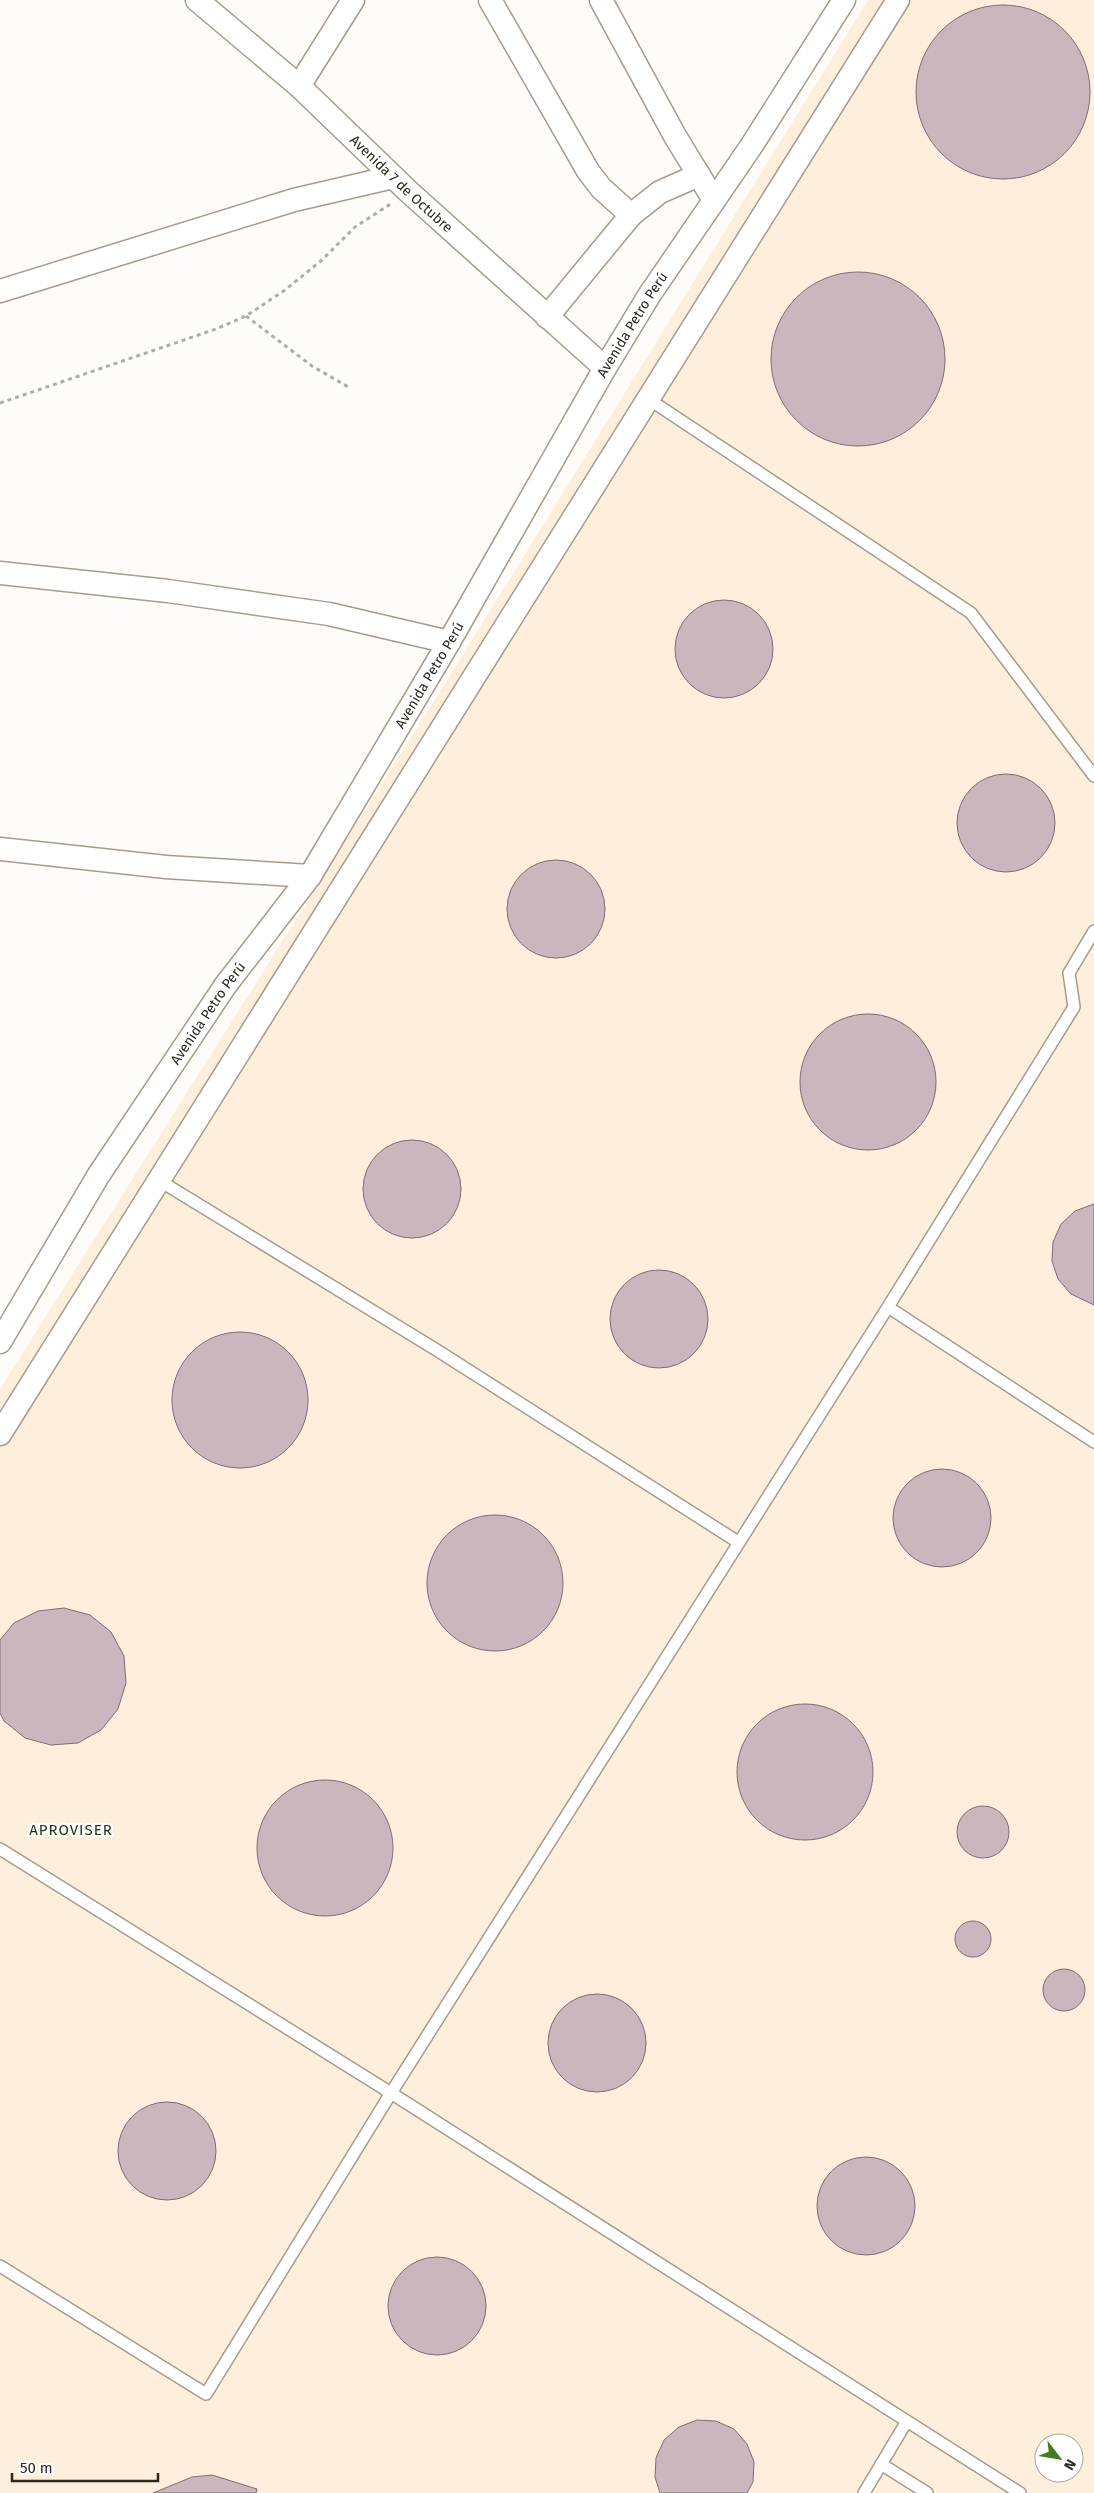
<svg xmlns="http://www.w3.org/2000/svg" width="1094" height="2493" viewBox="0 0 1094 2493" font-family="'Fira Sans',sans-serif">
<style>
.built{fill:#fdefdc;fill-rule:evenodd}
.building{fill:#cbb6be;stroke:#7f6c74}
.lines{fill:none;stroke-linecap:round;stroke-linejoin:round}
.service-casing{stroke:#a79b8b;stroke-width:14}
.minor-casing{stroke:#a79b8b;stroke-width:25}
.path{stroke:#b0aca8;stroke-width:3;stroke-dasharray:4 4;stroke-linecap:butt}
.service{stroke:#fff;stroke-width:11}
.minor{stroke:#fff;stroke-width:22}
.labels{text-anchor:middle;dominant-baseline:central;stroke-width:4.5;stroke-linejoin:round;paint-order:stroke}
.street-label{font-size:14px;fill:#2b2620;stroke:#fff}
.neighbourhood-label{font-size:15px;letter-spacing:1px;fill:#193709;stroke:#fff}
</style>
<rect width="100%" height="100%" fill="#fefbf8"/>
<path class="built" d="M868 0H1094V2493H0V1389L449 677ZM1044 2443H1074V2473H1044Z"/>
<path class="building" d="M916 92a87 87 0 1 1 174 0a87 87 0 1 1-174 0Z
M771 359a87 87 0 1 1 174 0a87 87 0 1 1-174 0Z
M675 649a49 49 0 1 1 98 0a49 49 0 1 1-98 0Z
M957 823a49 49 0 1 1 98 0a49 49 0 1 1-98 0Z
M507 909a49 49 0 1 1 98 0a49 49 0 1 1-98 0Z
M800 1082a68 68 0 1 1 136 0a68 68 0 1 1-136 0Z
M363 1189a49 49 0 1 1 98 0a49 49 0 1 1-98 0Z
M1094 1204V1305L1071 1294 1058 1279 1052 1261 1053 1242 1061 1224 1075 1211Z
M610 1319a49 49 0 1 1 98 0a49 49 0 1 1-98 0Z
M172 1400a68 68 0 1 1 136 0a68 68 0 1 1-136 0Z
M893 1518a49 49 0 1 1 98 0a49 49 0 1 1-98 0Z
M427 1583a68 68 0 1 1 136 0a68 68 0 1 1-136 0Z
M64 1608 90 1615 111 1632 124 1656 126 1683 118 1709 101 1730 78 1743 51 1745 25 1738 4 1721 0 1713V1640L14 1623 38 1611Z
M737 1772a68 68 0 1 1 136 0a68 68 0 1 1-136 0Z
M257 1848a68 68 0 1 1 136 0a68 68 0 1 1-136 0Z
M957 1832a26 26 0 1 1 52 0a26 26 0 1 1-52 0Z
M955 1939a18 18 0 1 1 36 0a18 18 0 1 1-36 0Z
M1043 1990a21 21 0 1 1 42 0a21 21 0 1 1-42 0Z
M548 2043a49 49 0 1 1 98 0a49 49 0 1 1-98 0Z
M118 2151a49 49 0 1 1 98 0a49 49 0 1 1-98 0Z
M817 2206a49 49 0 1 1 98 0a49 49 0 1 1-98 0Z
M388 2306a49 49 0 1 1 98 0a49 49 0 1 1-98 0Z
M697 2420 716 2421 734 2429 747 2444 754 2462 753 2482 747 2493H660L655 2477 656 2458 664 2440 679 2427Z
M212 2475 257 2489 256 2493H153L192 2477Z"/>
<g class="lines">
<g class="service-casing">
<path id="service" d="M647 398 971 613 1094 776
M1094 931 1069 973 1074 1007 888 1307 1094 1442
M160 1181 435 1349 738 1542
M0 1849 391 2093 1020 2493
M0 2266 206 2394 391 2093 888 1307
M881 2464 927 2493
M864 2493 907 2421"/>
</g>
<g class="minor-casing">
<g id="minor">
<path id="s1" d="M197 0 299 86 409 192 605 368"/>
<path d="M490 0 588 171 601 188 631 215"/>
<path d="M601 0 675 136 714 200"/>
<path d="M299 86 353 0"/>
<path d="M0 291 294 200 393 177"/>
<path d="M547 317 631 215 660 192 699 175"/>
<path d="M0 573 168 591 329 614 449 642"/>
<path d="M0 849 166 867 310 876"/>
<path id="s2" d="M0 1342 98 1176 225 986 310 876 449 642 605 368 650 294 752 145 844 0"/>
<path d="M0 1434 898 0"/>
</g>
</g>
<path class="path" d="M246 316 312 366 350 388
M0 403 216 329 246 316 285 290 322 260 355 227 392 203"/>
<use href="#service" class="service"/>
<use href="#minor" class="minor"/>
</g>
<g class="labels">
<g class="street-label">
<text stroke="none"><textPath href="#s1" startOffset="275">Avenida 7 de Octubre</textPath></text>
<text stroke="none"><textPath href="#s2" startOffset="1199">Avenida Petro Perú</textPath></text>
<text stroke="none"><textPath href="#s2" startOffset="794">Avenida Petro Perú</textPath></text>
<text stroke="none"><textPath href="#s2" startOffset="389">Avenida Petro Perú</textPath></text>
</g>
<g class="neighbourhood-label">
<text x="71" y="1830">APROVISER</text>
</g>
</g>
<g transform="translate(1059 2458) rotate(121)"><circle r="24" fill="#ffffff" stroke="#aaa8a6"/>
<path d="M0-4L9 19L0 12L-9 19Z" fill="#407f1f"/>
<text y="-8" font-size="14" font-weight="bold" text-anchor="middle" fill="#2b2620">N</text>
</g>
<path d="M12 2473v8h146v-8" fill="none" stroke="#2b2620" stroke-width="2.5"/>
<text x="20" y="2473" font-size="15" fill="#2b2620" stroke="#ffffff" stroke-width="4" paint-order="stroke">50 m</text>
</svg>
